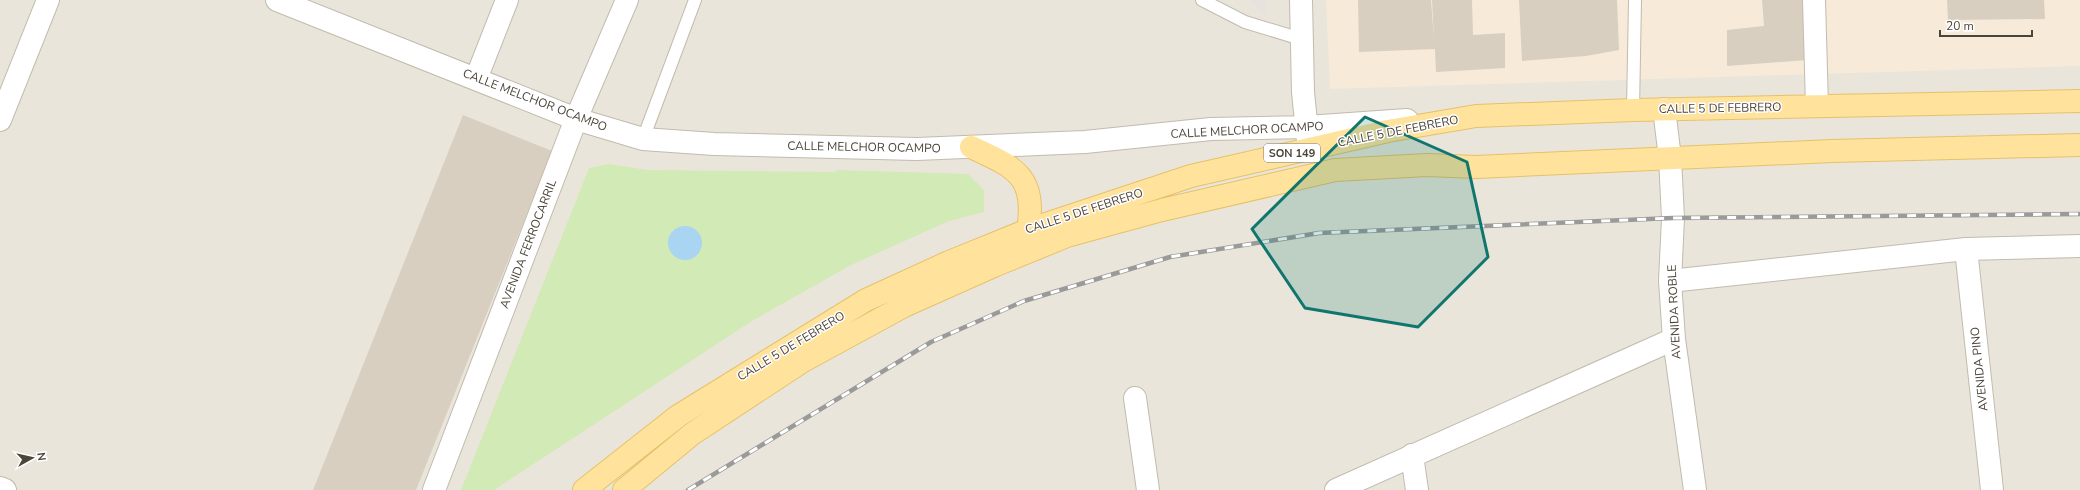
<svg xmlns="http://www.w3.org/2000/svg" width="2080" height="490" viewBox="0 0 2080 490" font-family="'Nunito Sans',sans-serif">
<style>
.residential{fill:#eae5da}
.commercial{fill:#f7ead8}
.industrial{fill:#e6e2dd}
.green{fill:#d2eab5}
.water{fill:#a9d4f2}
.building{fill:#d8cfc1}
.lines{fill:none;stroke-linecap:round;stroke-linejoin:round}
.service-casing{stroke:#c2bbae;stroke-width:14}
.minor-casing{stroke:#c2bbae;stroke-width:24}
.primary-casing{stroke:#e6c16a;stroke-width:24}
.service{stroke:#fff;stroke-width:12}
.minor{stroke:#fff;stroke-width:22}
.primary{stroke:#ffe39c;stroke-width:22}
.rail-casing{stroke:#9a9a9a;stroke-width:4.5}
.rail{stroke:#fff;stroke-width:3;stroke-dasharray:9;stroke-linecap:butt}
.marked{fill:#0f766e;fill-opacity:0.2;stroke:#0f766e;stroke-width:3;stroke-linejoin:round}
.labels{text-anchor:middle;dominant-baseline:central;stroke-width:3;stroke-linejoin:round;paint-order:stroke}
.shield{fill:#fff;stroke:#817c74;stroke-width:1}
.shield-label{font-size:11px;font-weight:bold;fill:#4b4439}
.street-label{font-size:12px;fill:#4b4439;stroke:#fff}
</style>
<rect width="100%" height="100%" fill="#f6f3ec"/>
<path class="residential" d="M0 0H2080V490H0Z"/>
<path class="commercial" d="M1326 0H2080V66L1330 89Z"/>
<path class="industrial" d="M1250 0H1266V17Z"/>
<path class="green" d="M609 164 648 170 836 172V170L968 174 984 190V212L949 221 851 265 752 321 494 490H461L589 168Z"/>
<path class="water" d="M668 243a17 17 0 1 1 34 0a17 17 0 1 1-34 0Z"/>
<path class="building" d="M1358 0H1431L1434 41 1432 0H1472L1473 35 1505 33V68L1436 72 1435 49 1359 52Z
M1519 0H1617L1619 50 1586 56 1522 61Z
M1762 0H1805L1807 60 1727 66V30L1764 26Z
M1947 0H2044L2045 19 1948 20Z
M463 115 552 151 416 490H313Z"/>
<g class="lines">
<g class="service-casing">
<path id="service" d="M1202 0 1245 22 1301 39
M1633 110 1635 0
M643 139 695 0"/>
</g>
<g class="minor-casing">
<path id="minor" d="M277 0 576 119 643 139 714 144 917 149 1085 142 1211 129 1307 127 1407 120
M1301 0 1303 92 1308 141
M1814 0 1817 106
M476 79 507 0
M1664 109 1670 158 1673 218 1670 281 1674 339 1695 490
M0 120 48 0
M1966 249 1992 490
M1670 281 1966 249 2080 246
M1135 398 1148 490
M1412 455 1417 490
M0 488 5 490
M434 490 576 119 627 0
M1336 490 1674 339"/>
</g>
<g class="primary-casing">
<path id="primary" d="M971 147C1014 167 1037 175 1028 230
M584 490 678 416 866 300 949 262 1028 230 1191 176 1388 131 1476 116 1633 110 2080 101
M624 490 692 434 803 361 904 306 996 265 1067 236 1162 210 1335 170 1427 165 1476 167 1832 151 2080 145"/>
</g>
<use href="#service" class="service"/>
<use href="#minor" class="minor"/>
<use href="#primary" class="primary"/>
<g class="rail-casing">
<path id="rail" d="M688 490 931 342 1024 301 1170 257 1319 233 1673 218 2080 214"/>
</g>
<use href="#rail" class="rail"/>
</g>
<path class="marked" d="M1365 117 1467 162 1488 257 1418 327 1305 308 1252 229Z"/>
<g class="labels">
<rect class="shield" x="1264" y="144" width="56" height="18" rx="3"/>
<g class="shield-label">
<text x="1292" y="153">SON 149</text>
</g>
<g class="street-label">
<text transform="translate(535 100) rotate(21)">CALLE MELCHOR OCAMPO</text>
<text transform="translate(1720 108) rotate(-1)">CALLE 5 DE FEBRERO</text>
<text transform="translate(1247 130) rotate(-3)">CALLE MELCHOR OCAMPO</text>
<text transform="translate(1398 131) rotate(-11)">CALLE 5 DE FEBRERO</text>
<text transform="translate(864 147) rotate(1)">CALLE MELCHOR OCAMPO</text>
<text transform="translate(1084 211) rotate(-18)">CALLE 5 DE FEBRERO</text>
<text transform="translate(528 244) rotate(-69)">AVENIDA FERROCARRIL</text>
<text transform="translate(1674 312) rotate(-93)">AVENIDA ROBLE</text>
<text transform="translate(791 346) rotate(-31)">CALLE 5 DE FEBRERO</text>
<text transform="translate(1979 369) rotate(-96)">AVENIDA PINO</text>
</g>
</g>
<g transform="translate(32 458) rotate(82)" stroke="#ffffff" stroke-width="3" paint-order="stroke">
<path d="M0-3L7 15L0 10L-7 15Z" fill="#4b4439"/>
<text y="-6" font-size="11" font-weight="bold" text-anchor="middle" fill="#4b4439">N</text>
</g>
<path d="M1940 30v6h92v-6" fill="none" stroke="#4b4439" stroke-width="2"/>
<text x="1946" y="30" font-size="12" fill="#4b4439" stroke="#ffffff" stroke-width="3" paint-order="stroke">20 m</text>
</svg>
